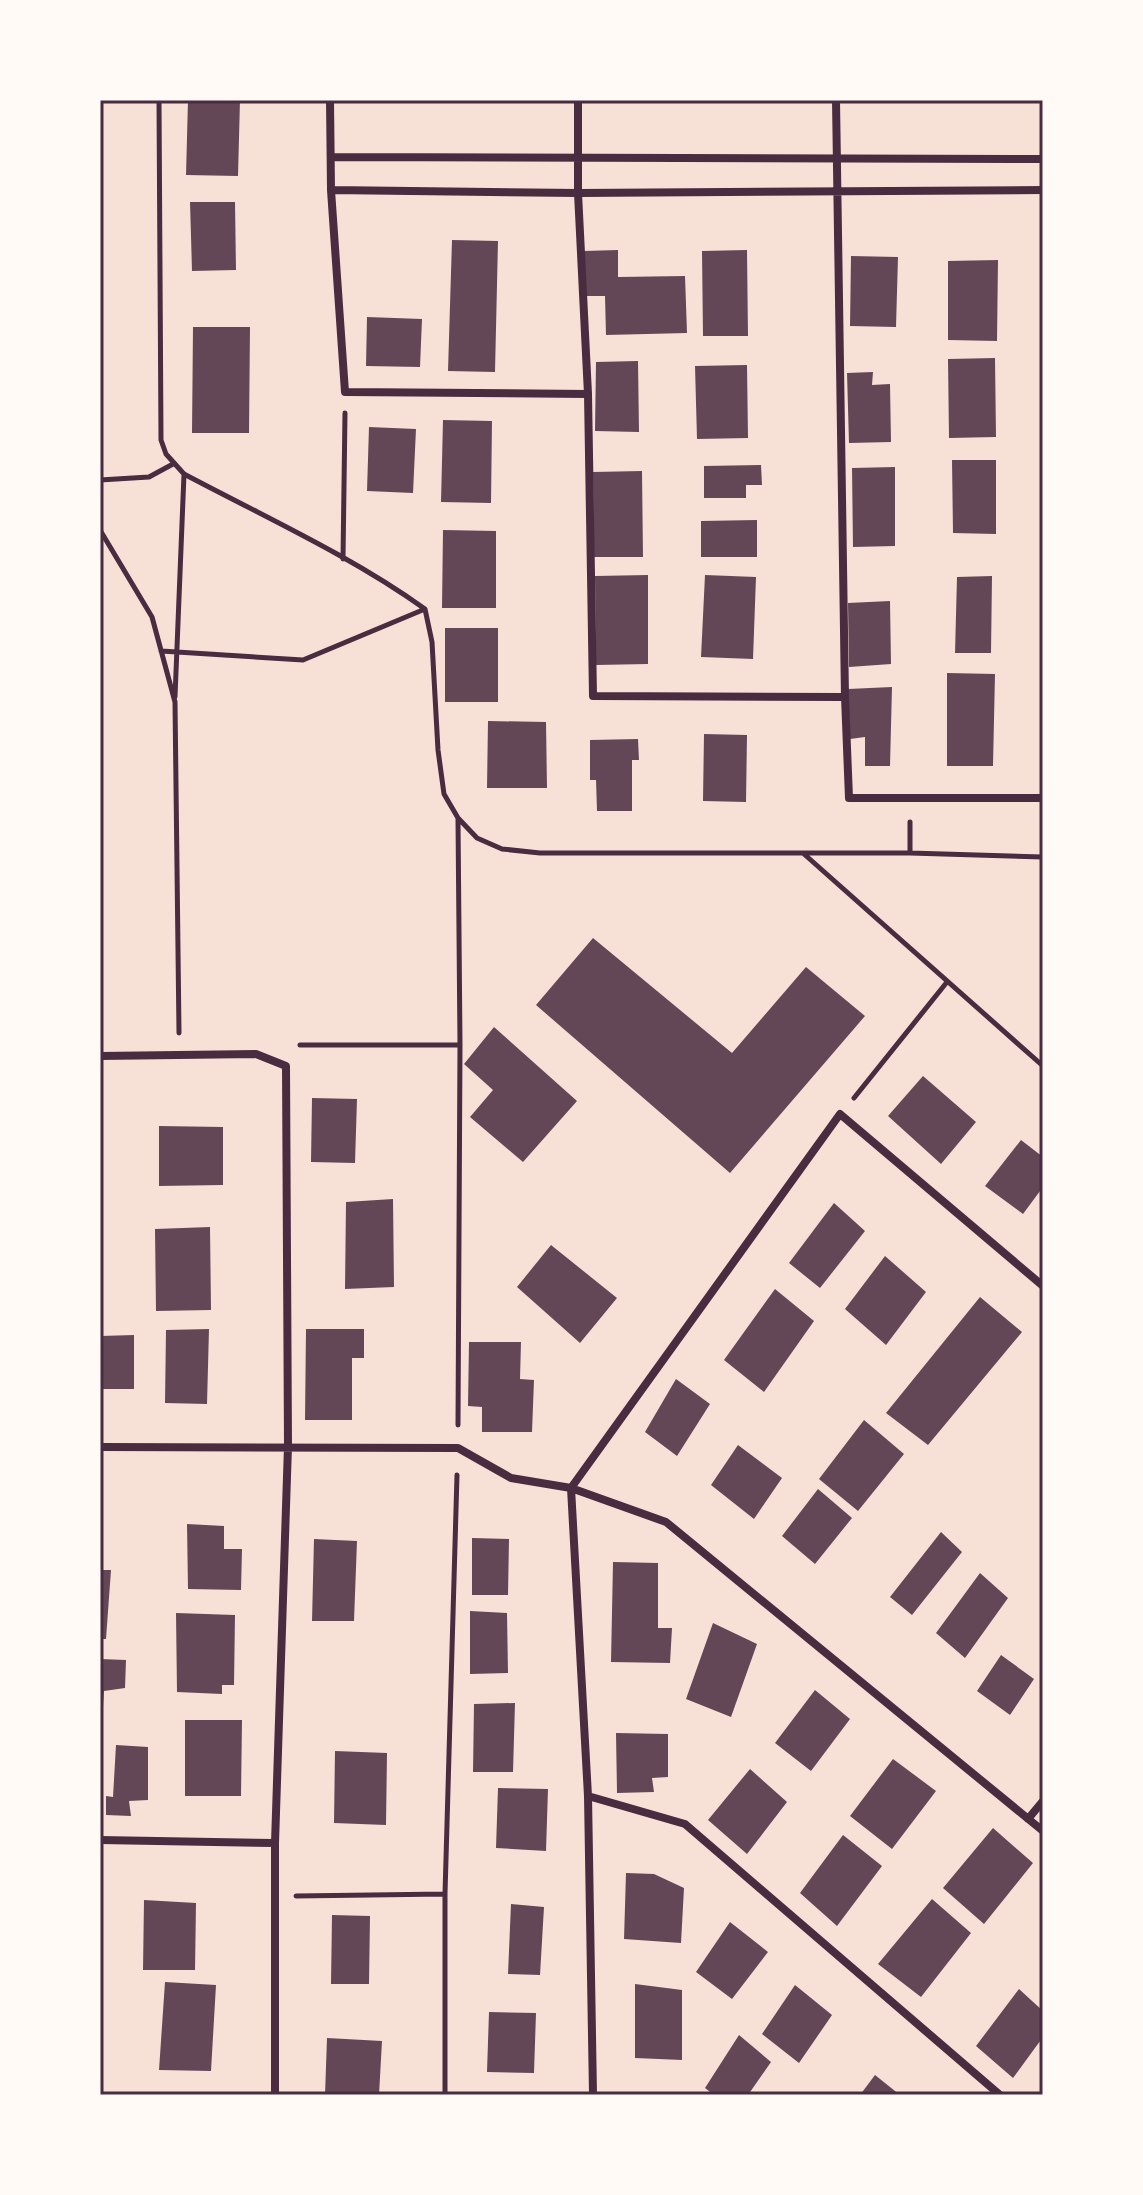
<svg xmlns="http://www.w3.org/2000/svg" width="1143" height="2195" viewBox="0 0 1143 2195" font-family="'Public Sans',sans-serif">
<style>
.building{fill:#644757}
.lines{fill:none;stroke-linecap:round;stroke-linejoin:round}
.path{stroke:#4a2c40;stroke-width:5}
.minor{stroke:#4a2c40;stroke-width:8}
.neatline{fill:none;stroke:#4a2c40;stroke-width:3}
</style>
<rect width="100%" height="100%" fill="#f7e1d7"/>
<path class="building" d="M188 100H240L238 176 186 175Z
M190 202H235L236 270 192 271Z
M452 240 498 241 495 372 448 371Z
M618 250V277L685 276 687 333 606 335 605 296H586L584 251Z
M747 250 748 336H703L702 251Z
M851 256 898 257 896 327 850 326Z
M998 260 997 341 948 340V261Z
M367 317 422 319 420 367 366 366Z
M193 327H250L249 433H192Z
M995 358 996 437 949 438 948 359Z
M638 361 639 432 595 431 596 362Z
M747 365 748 438 697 439 695 366Z
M873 372 872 385 890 384 891 442 849 443 847 373Z
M443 420 492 421 491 503 441 502Z
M369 427 416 429 413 493 367 491Z
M952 460H996V534L953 533Z
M761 465 762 485H746V498H704V466Z
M895 467V546L853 547 852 468Z
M642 471 643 557H594L593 472Z
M757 520V557H701V521Z
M443 530 496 531V608H442Z
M648 575V664L596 665 595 576Z
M705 575 756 577 753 659 701 657Z
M992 576 991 653H955L957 577Z
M890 601 891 664 849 667 848 603Z
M445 628H498V702H445Z
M947 673 995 674 993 766H947Z
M892 687 890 766H865V737L850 739 848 689Z
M488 721 546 722 547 788H487Z
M704 734 747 735 746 802 703 801Z
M638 739 639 760H632V811H597L596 780H590V740Z
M593 938 732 1053 806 967 865 1016 730 1173 536 1005Z
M494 1027 577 1101 523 1162 470 1117 493 1090 464 1064Z
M923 1076 976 1122 941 1164 888 1116Z
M312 1098 357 1099 355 1163 311 1162Z
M159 1126 223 1127V1185L159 1186Z
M1021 1140 1043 1157V1187L1023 1214 985 1186Z
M393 1199 394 1287 345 1289 346 1202Z
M834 1203 865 1231 820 1288 789 1263Z
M210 1227 211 1310 156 1311 155 1229Z
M551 1245 617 1298 580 1343 517 1287Z
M885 1256 926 1292 886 1345 845 1309Z
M775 1289 814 1321 764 1392 724 1360Z
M980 1297 1022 1332 928 1445 886 1413Z
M209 1329 207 1404 165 1403 166 1330Z
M306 1329H364V1358H352V1420H305Z
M134 1335V1389H100V1336Z
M469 1342H521L520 1379 534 1380 532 1432H482V1407L468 1406Z
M676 1379 710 1404 677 1456 645 1432Z
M864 1420 904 1454 858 1511 819 1479Z
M738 1445 782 1478 754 1519 711 1485Z
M818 1489 852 1518 815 1564 782 1536Z
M187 1524 224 1526V1549H242L241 1590 188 1589Z
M941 1532 962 1552 912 1615 890 1597Z
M472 1538 509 1539 508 1595H472Z
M314 1539 357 1541 354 1621H312Z
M613 1562 658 1563V1628H672L670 1663 611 1662Z
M100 1570H111L106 1639H100Z
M980 1573 1008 1598 965 1658 936 1633Z
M470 1611 507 1613 508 1673 470 1674Z
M176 1613 235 1615 234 1685H222V1694L177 1692Z
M713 1623 757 1644 731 1717 686 1699Z
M1001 1655 1034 1679 1010 1715 977 1691Z
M100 1659 126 1660 125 1688 104 1691 102 1722H100Z
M815 1690 850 1719 811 1771 775 1743Z
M515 1703 513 1772H473L474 1704Z
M185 1720H242L241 1796H185Z
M616 1733 668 1734V1777L652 1778 654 1792 617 1793Z
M116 1745 148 1747V1800L129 1801 131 1816 106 1815V1796L113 1797Z
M335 1751 387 1753 386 1825 334 1823Z
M893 1759 936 1791 892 1849 850 1816Z
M750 1769 787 1802 747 1854 708 1820Z
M498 1788 548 1789 546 1851 496 1848Z
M993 1828 1033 1863 984 1924 943 1888Z
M843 1835 882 1866 837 1926 800 1893Z
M626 1873 654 1874 684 1888 681 1943 624 1939Z
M932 1899 971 1933 921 1997 878 1964Z
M144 1900 196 1903 195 1970H143Z
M511 1904 544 1907 540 1975 508 1974Z
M332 1915 370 1916 369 1984H331Z
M730 1922 768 1952 732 1999 696 1972Z
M165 1982 216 1985 211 2071 159 2070Z
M635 1984 682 1990V2060L635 2058Z
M795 1985 832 2015 799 2063 762 2034Z
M1019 1989 1043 2011V2037L1013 2078 976 2046Z
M489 2012 536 2013 534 2073 487 2072Z
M739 2035 771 2062 748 2095H714L705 2088Z
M327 2038 382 2041 379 2095H325Z
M875 2075 900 2095H860Z"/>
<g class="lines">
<path class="path" d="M100 100H104
M159 100 161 440 166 454 184 474C265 517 351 556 425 609L432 642 438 750 444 794 458 818 477 838 502 849 540 853H910L1043 857
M100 480 149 477 173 464
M100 530 152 617 175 702 179 1033
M343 559 345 413
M161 651 303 660 425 609
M175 697 184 474
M458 819 460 1045 458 1425
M910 822V853
M804 854 1043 1066
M300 1045H460
M854 1098 947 982
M296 1896 445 1894
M445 2095V1894L457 1475"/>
<path class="minor" d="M330 100 331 190 345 392 588 394
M578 100V193L588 394 593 696 845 697
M836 100 845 697 849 798H1043
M331 157 1043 159
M331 190 578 193 1043 190
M100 1056 256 1054 286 1066 288 1446 275 1843V2095
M100 1447 458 1448 511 1478 571 1488 666 1522 1043 1831
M588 1796 685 1824 1000 2095
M1028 1819 1043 1801
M100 1840 275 1843
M593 2095 588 1796 571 1488 840 1114 1043 1286"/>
</g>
<rect width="1143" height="2195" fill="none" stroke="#fffaf5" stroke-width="204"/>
<rect x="102" y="102" width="939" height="1991" class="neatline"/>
</svg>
